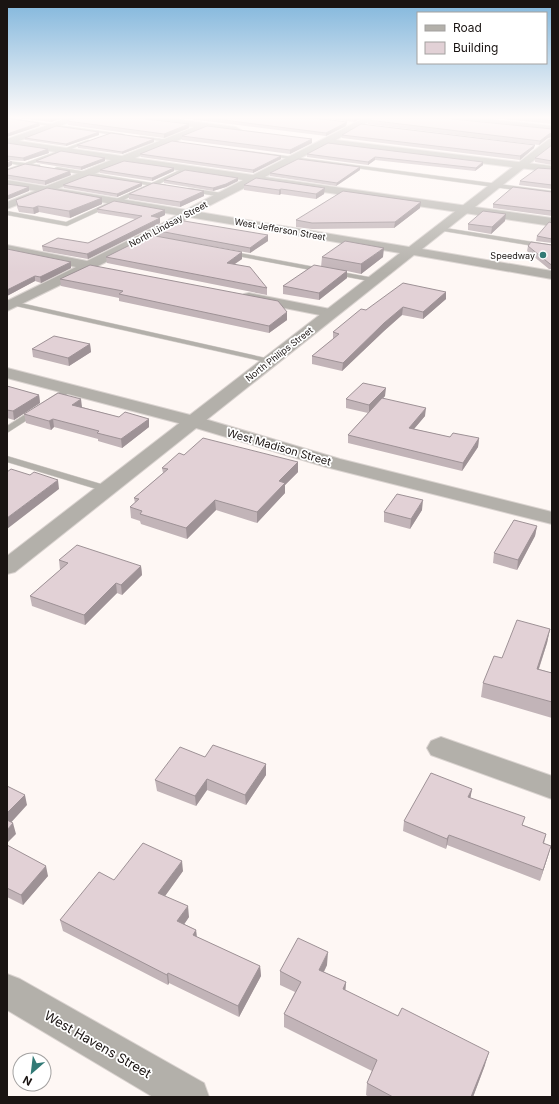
<svg xmlns="http://www.w3.org/2000/svg" width="559" height="1104" viewBox="0 0 559 1104" font-family="Inter,sans-serif">
<style>
.lines{fill:none;stroke-linecap:round;stroke-linejoin:round}
.service-casing{stroke:#dad3d0;stroke-width:1}
.minor-casing{stroke:#dad3d0;stroke-width:2}
.tertiary-casing{stroke:#dad3d0;stroke-width:2}
.service{fill:#b3b0aa;fill-rule:evenodd}
.minor{fill:#b3b0aa;fill-rule:evenodd}
.tertiary{fill:#b3b0aa;fill-rule:evenodd}
.wall{fill:#c2b4b8}
.shaded-wall{fill:#9e9296}
.building{fill:#e2d1d6;stroke:#9e9296}
.poi-dot{fill:#327a76;stroke:#fff;stroke-width:1.5}
.labels{text-anchor:middle;dominant-baseline:central;stroke-width:3.5;stroke-linejoin:round;paint-order:stroke}
.far-street-label{font-size:9px;fill:#1a1412;stroke:#fff}
.far-poi-label{font-size:9px;fill:#1a1412;stroke:#fff;text-anchor:end}
.street-label{font-size:11px;fill:#1a1412;stroke:#fff}
.near-street-label{font-size:13px;fill:#1a1412;stroke:#fff}
</style>
<rect width="100%" height="100%" fill="#fef7f4"/>
<g class="lines">
<g class="service-casing">
<path id="service" d="M7 118 123 134 125 135 123 136 7 120Z
M140 136 177 141 179 142 177 143 138 138Z
M88 140 92 141 32 164 40 165V167L26 166 7 173V169L19 165 7 163V161L25 163Z
M241 150 552 191V195L239 152Z
M57 167 152 183 184 168 189 169 159 184 166 185V187L154 186 67 226 7 215V211L66 222 147 185 55 170V168Z
M189 188 222 193 225 195 222 197 187 191V189Z
M439 227 552 245V249L437 230 436 229Z
M229 251 374 278 377 280 374 282 227 254V252Z
M7 300 270 359 274 361 270 363 7 304Z
M69 386 73 389 72 391 7 433V426Z
M7 456 111 487 112 489 111 491H103L7 462Z"/>
</g>
<g class="minor-casing">
<path id="minor" d="M68 118H81L19 141 122 156 194 127 146 121 142 118H167L236 127 241 130 239 132 206 129 135 158 253 175 364 118H375L336 140 552 166V172L327 144 265 177 552 218V226L256 182 199 211 169 230 98 266 97 269 91 270 7 311V301L76 267 7 253V245L87 261 161 224 191 207 243 180 124 162 7 209V202L111 160 7 145V139Z
M448 118H477L552 126V132L452 121Z
M249 293 330 309 335 310 337 313 335 316 330 317 244 300 242 297 244 294Z
M7 368 198 417 340 459 552 512V524L326 467 186 425 7 378Z
M441 737 552 776V799L431 755 427 748 431 741Z
M7 974 20 979 204 1083 209 1097H153L7 1010Z"/>
</g>
<g class="tertiary-casing">
<path id="tertiary" d="M552 138V146L422 249 552 271V279L414 255 15 572 7 574V556L400 253 7 186V180L409 247 549 139Z"/>
</g>
<use href="#service" class="service"/>
<use href="#minor" class="minor"/>
<use href="#tertiary" class="tertiary"/>
</g>
<path class="wall" d="M19 118H63L51 122Z
M181 118H314L347 122 346 126 326 136Z
M324 118H361L354 122Z
M492 118H552V124Z
M146 119 189 128 164 138 68 125 67 121Z
M452 119 552 129V137L548 138 539 145 368 124V120Z
M99 132V135L66 146 25 140V138Z
M342 135 534 148 520 160 342 138Z
M182 136 312 139V143L290 154 182 140Z
M154 139V142L122 154 78 148 77 145Z
M7 143 49 153 24 161 7 160Z
M328 143 483 165 475 171 375 160 368 165 307 157V154Z
M552 145V165L535 162V158Z
M140 154 281 159 253 173 141 157Z
M36 161H105L81 170 37 163Z
M174 168V171L152 181 100 173V170Z
M552 169V189L519 185 520 181Z
M7 170 71 175 45 185 7 179Z
M360 170 336 186 270 176V173Z
M238 178V181L226 187 213 191 164 183V180Z
M142 183V186L117 197 64 188 63 185Z
M244 185 325 188 324 194 316 199 281 194 279 195 244 190Z
M204 191V196L180 207 129 199V194Z
M552 192V216L493 208V204Z
M16 200 102 204 70 218 39 212 34 214 19 212 17 207Z
M420 208 394 228 312 229 296 227V220Z
M97 209 165 210V215L159 218H160V223L88 259 43 251 42 246 88 243 135 219 98 213Z
M505 221 491 234 468 230V224Z
M552 223V243L536 241 537 236Z
M159 231 268 235V241L250 253 159 237Z
M552 245V269H549L527 251 528 246Z
M7 249 71 268 41 283 35 281 7 296Z
M106 257 242 259 235 264 267 288V295L107 263Z
M322 257H383L361 274 347 271V278L319 300 283 294V286L321 267Z
M60 279 287 320 269 333 119 301V298L61 286Z
M446 292V299L423 319 402 315 384 331 342 371 312 364V356L333 339V332L366 310Z
M90 344 91 352 69 366 33 357 32 349Z
M7 386 39 395 40 403 14 420 7 418Z
M385 396 383 398 425 416 414 429 450 437 479 438 478 447 462 471 348 443V435L368 413 346 408V399Z
M82 407 119 417 149 419V427L122 448 98 441V439L54 427 51 430 26 423 24 414Z
M184 455 298 462V472L285 485V493L257 523 216 510 187 539 141 524 140 521 131 518 130 507 135 503 134 498 163 473 162 468Z
M422 510 410 529 384 522V512Z
M537 526 535 536 517 570 493 563 494 553Z
M59 560 141 566 142 575 122 595 117 593 85 625 32 606 30 596 60 570Z
M550 629 547 643 539 669 552 673V718L481 697 483 683 502 658Z
M205 757 266 764V775L246 805 207 790 196 806 157 791 155 780Z
M472 789 470 798 523 825 546 834 544 844 551 846 540 881 447 845 446 849 403 831 404 821Z
M7 845 48 876 23 905 7 897Z
M183 871 165 896 189 917 184 924 196 930 197 937 260 966 261 976 239 1017 169 983 168 985 63 931 60 920 114 880Z
M327 965 324 972 346 982 345 990 485 1065 473 1097H369L366 1095 367 1083 372 1071 284 1027V1014L295 992 280 985V971Z"/>
<path class="shaded-wall" d="M53 118H63L51 122 50 119Z
M354 118H361L354 122Z
M347 122 346 126 326 136V133Z
M39 123 40 126 7 137V134Z
M189 124V128L164 138V134Z
M99 132V135L66 146V144Z
M552 133V137L548 138 539 145 540 141 549 134Z
M154 139V142L122 154V152Z
M312 139V143L290 154V150Z
M535 145 534 148 520 160V156Z
M48 149 49 153 24 161 23 158Z
M281 156V159L253 173V170Z
M375 157V160L368 165V162Z
M105 158V161L81 170V167Z
M12 162V165L7 168V163Z
M483 162V165L475 171 476 168Z
M360 167V170L336 186 337 183Z
M174 168V171L152 181V178Z
M70 171 71 175 45 185V181Z
M238 178V181L226 187 213 191V188Z
M142 183V186L117 197V194Z
M29 187V191L7 200V196Z
M325 188 324 194 316 199V194Z
M281 189V194L279 195V190Z
M204 191V196L180 207V202Z
M102 198V204L70 218 69 211Z
M421 202 420 208 394 228 395 222Z
M38 206 39 212 34 214 33 208Z
M165 210V215L152 221 151 216Z
M506 214 505 221 491 234 492 227Z
M160 218V223L88 259 87 254Z
M268 235V241L250 253V248Z
M384 248 383 257 361 274V264Z
M242 252V259L227 269V263Z
M71 262V268L41 283 40 277Z
M347 271V278L319 300V293Z
M35 276V281L7 296V290Z
M446 292V299L423 319V312Z
M403 307 402 315 384 331 342 371 343 363 384 323Z
M287 312V320L269 333V326Z
M90 344 91 352 69 366 68 358Z
M386 388 385 396 369 413V405Z
M39 395 40 403 14 420 13 411Z
M81 399 82 407 74 414 72 405Z
M426 408 425 416 408 436 409 428Z
M53 419 54 427 51 430 49 421Z
M149 419V427L122 448 121 439Z
M479 438 478 447 462 471 463 463Z
M298 462V472L285 485V493L257 523V512L279 481Z
M58 480 59 489 7 529V518Z
M215 500 216 510 187 539 186 528Z
M423 500 422 510 410 529 411 519Z
M537 526 535 536 517 570 518 560Z
M141 566 142 575 122 595 121 585Z
M116 583 117 593 85 625 84 615Z
M550 629 547 643 534 683 537 669Z
M266 764V775L246 805 245 795Z
M207 779V790L196 806 195 796Z
M472 789 470 800 468 797Z
M25 795 27 805 7 827V813Z
M13 823 16 834 7 843V830Z
M449 835 447 845 446 849 447 839Z
M551 846 548 856 540 881 543 870Z
M182 861 183 871 160 903 158 893Z
M46 866 48 876 23 905 21 895Z
M188 906 189 917 179 932 177 921Z
M196 930 197 941 193 935Z
M328 952 327 965 318 983 319 970Z
M260 966 261 976 239 1017 238 1006Z
M168 973 169 983 168 985 167 975Z
M346 982 345 995 343 989Z
M489 1052 485 1065 473 1097H471Z"/>
<path class="building" d="M7 118 39 123 7 134Z
M75 118H144L146 119 189 124 164 134 67 121Z
M208 118H314L347 122 326 133Z
M372 118H451L452 119 552 129V133L549 134 540 141 368 120Z
M525 118H552V121Z
M361 124 535 145 520 156 342 135Z
M56 126 99 132 66 144 25 138Z
M207 126 312 139 290 150 182 136Z
M111 133 154 139 122 152 77 145Z
M172 141 281 156 253 170 140 154Z
M7 143 48 149 23 158 7 156Z
M328 143 483 162 476 168 375 157 368 162 307 154Z
M552 145V161L535 158Z
M61 151 105 158 81 167 36 161Z
M298 159 360 167 337 183 270 173Z
M7 160 12 162 7 163Z
M124 161 174 168 152 178 100 170Z
M25 164 70 171 45 181 7 175V170Z
M538 168 552 169V185L520 181Z
M185 170 238 178 226 184 213 188 164 180Z
M89 175 142 183 117 194 63 185Z
M256 178 325 188 316 194 281 189 279 190 244 185Z
M153 183 204 191 180 202 129 194Z
M7 184 29 187 7 196Z
M513 187 552 192V211L493 204Z
M47 188 102 198 69 211 38 206 33 208 18 206 16 200Z
M343 191 421 202 395 222 312 223 296 220Z
M114 201 165 210 151 216 160 218 87 254 42 246 58 238 88 243 142 216 97 209Z
M483 211 506 214 492 227 468 224Z
M178 220 268 235 250 248 159 231Z
M549 222 552 223V239L537 236Z
M150 235 242 252 227 263 250 267 267 288 106 257Z
M345 241 384 248 361 264 322 257Z
M531 242 552 245V265L550 264 528 246Z
M7 249 71 262 40 277 35 276 7 290Z
M90 265 278 301 287 312 269 326 119 294 123 291 60 279Z
M314 265 347 271 319 293 283 286Z
M403 283 446 292 423 312 403 307 384 323 343 363 312 356 339 334 333 332 361 309 366 310Z
M54 336 90 344 68 358 32 349Z
M363 383 386 388 369 405 346 399Z
M7 386 39 395 13 411 7 410Z
M58 393 81 399 72 405 119 417 125 412 149 419 121 439 97 433 99 431 53 419 49 421 24 414Z
M382 398 426 408 409 428 450 437 453 433 479 438 463 463 348 435Z
M203 438 298 462 279 481 285 483 257 512 215 500 186 528 140 514 142 511 130 507 139 499 134 498 168 469 162 468 179 453 184 455Z
M11 469 30 475 34 472 58 480 7 518V472Z
M397 494 423 500 411 519 384 512Z
M514 520 537 526 518 560 494 553Z
M77 545 141 566 121 585 116 583 84 615 30 596 68 563 59 560Z
M517 620 550 629 537 669 552 673V702L483 683 494 656 502 658Z
M213 745 266 764 245 795 207 779 195 796 155 780 180 747 205 757Z
M431 773 472 789 468 797 525 817 522 825 546 834 543 843 551 846 543 870 449 835 447 839 404 821Z
M7 786 25 795 7 813Z
M7 820 13 823 7 830Z
M143 843 182 861 158 893 188 906 177 921 196 930 193 935 260 966 238 1006 168 973 167 975 60 920 99 872 114 880Z
M7 845 46 866 21 895 7 888Z
M298 938 328 952 319 970 346 982 343 989 398 1016 402 1008 489 1052 471 1097H393L367 1083 377 1060 284 1014 301 982 280 971Z"/>
<linearGradient id="sky" x2="0" y2="1"><stop stop-color="#81b6dc"/><stop offset="0.43" stop-color="#fffbfa"/><stop offset="1" stop-color="#fffbfa" stop-opacity="0"/></linearGradient>
<rect width="559" height="273" fill="url(#sky)"/>
<circle class="poi-dot" cx="543" cy="255" r="4"/>
<g class="labels">
<g class="far-street-label">
<text transform="translate(168 224) rotate(-28)">North Lindsay Street</text>
<text transform="translate(280 229) rotate(10)">West Jefferson Street</text>
<text transform="translate(279 354) rotate(-38)">North Philips Street</text>
</g>
<g class="far-poi-label">
<text x="535" y="255">Speedway</text>
</g>
<g class="street-label">
<text transform="translate(279 447) rotate(16)">West Madison Street</text>
</g>
<g class="near-street-label">
<text transform="translate(98 1044) rotate(30)">West Havens Street</text>
</g>
</g>
<rect width="559" height="1104" fill="none" stroke="#1a1412" stroke-width="16"/>
<rect x="417" y="12" width="130" height="52" fill="#ffffff" stroke="#a3a1a0"/>
<rect x="425" y="25" width="20" height="6" fill="#b3b0aa" stroke="#a3a1a0"/>
<text x="453" y="32" font-size="12" fill="#1a1412">Road</text>
<rect x="425" y="42" width="20" height="12" fill="#e2d1d6" stroke="#a3a1a0"/>
<text x="453" y="52" font-size="12" fill="#1a1412">Building</text>
<g transform="translate(32 1072) rotate(208)"><circle r="19" fill="#ffffff" stroke="#a3a1a0"/>
<path d="M0-3L7 15L0 10L-7 15Z" fill="#327a76"/>
<text y="-6" font-size="11" font-weight="bold" text-anchor="middle" fill="#1a1412">N</text>
</g>
</svg>
